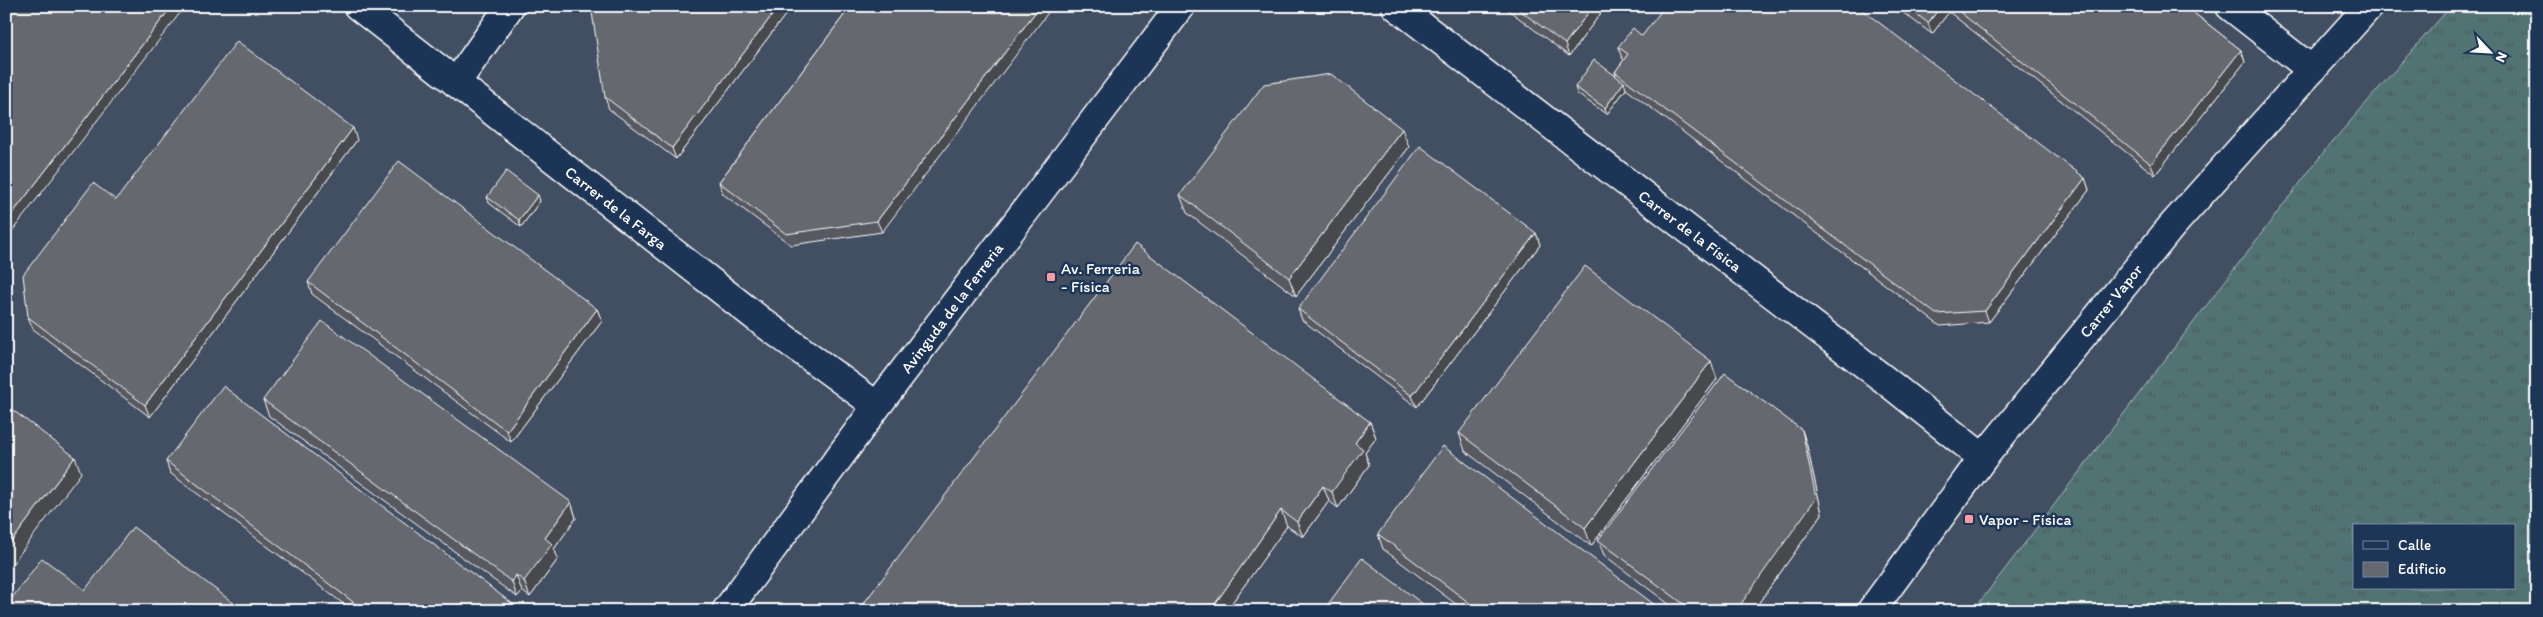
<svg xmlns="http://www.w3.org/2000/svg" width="2543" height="617" viewBox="0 0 2543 617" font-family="Itim,sans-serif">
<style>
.built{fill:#424f63}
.grass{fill:url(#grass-tufts);stroke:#a8b9b9;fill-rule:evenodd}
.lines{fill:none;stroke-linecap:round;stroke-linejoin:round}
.minor-casing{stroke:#fff;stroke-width:31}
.minor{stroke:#1d3557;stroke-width:28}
.wall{fill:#585960;stroke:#fff}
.shaded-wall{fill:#47494e;stroke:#fff}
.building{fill:#666870;stroke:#fff}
.poi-dot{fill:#ff9aa2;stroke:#1d3557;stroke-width:2}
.labels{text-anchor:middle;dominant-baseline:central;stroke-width:5;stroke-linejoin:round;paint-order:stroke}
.street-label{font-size:16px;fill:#fff;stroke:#1d3557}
.poi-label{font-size:16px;fill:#fff;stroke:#1d3557;text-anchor:start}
</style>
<defs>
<pattern id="grass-tufts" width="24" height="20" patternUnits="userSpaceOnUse" patternTransform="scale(1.25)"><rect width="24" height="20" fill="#517373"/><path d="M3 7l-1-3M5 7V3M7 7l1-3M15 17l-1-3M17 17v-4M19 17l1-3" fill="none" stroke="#4e5a5a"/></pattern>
</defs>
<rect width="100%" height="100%" fill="#33445e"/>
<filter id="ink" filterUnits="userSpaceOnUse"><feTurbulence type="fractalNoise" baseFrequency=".02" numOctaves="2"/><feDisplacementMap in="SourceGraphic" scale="10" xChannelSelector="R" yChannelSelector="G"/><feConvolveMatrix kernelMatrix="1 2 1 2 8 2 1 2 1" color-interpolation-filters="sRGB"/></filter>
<g filter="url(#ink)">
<path class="built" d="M6 6H2451L2326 149 1973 611H6Z"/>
<path class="grass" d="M2451 6H2537V611H1973L2326 149ZM2354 526H2514V588H2354Z"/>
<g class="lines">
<g class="minor-casing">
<path id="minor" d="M358 6 761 321 877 406
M1396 6 1885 380 1983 458
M2230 6 2312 70
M456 83 510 6
M726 611 877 406 1181 6
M1871 611 1983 458 2171 227 2369 6"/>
</g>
<use href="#minor" class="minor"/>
</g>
<path class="wall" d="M792 6 676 159 609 109 605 97Z
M851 6 882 232 791 245 723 194 719 182Z
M1503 6H1606L1569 56Z
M1894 6H2185L2241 50 2245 62 2155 175 1949 12 1932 34Z
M1642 36 2085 178 2089 190 1989 322 1940 326 1626 89 1607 114 1577 94 1575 87 1616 77 1615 72 1624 60 1622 58 1618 47Z
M357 140 150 417 33 329 28 317 116 200Z
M1409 147 1296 296 1187 213 1180 195Z
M487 197 540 201 521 227 489 203Z
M1536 233 1540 245 1417 407 1302 320 1298 309Z
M308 282 597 309 602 321 511 442 312 294Z
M1717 379 1591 546 1465 451 1459 433Z
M263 400 571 502 576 518 554 549 558 559 530 597 522 591 517 597 269 416Z
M1370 422 1376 438 1365 453 1369 465 1338 508 1329 501 1303 537 1287 526 1226 611H858Z
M1802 430 1807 446 1822 514 1753 611H1678L1604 555 1598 540Z
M166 461 522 611H353L170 473Z
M1378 534 1663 611H1465L1383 549Z"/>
<path class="shaded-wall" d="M172 6H182L183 9 6 239V222Z
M779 6H792L676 159 672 148Z
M1040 6H1053L882 232 877 221Z
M1593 6H1606L1569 56 1565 44Z
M1941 6H1947L1949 12 1932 34 1928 23Z
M2241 50 2245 62 2155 175 2151 164Z
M1624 82 1626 89 1607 114 1605 108Z
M353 128 357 140 150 417 145 405Z
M1402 129 1409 147 1296 296 1289 278Z
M2085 178 2089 190 1989 322 1985 311Z
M538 195 540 201 521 227 519 220Z
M1536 233 1540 245 1417 407 1412 396Z
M597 309 602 321 511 442 507 431Z
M1711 361 1717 379 1591 546 1585 528Z
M1370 422 1376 438 1365 453 1369 465 1338 508 1332 492 1355 443Z
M1802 430 1807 446 1822 514 1753 611H1736Z
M75 457 81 473 6 572V549Z
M1323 486 1329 501 1303 537 1297 522Z
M571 502 576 518 554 549 558 559 530 597 524 581 545 538Z
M1281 510 1287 526 1226 611H1210Z
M516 575 522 591 517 597 512 582Z"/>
<path class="building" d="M6 6H172L6 222Z
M591 6H779L672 148 605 97Z
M851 6H1040L877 221 786 234 719 182Z
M1514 6H1593L1565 44Z
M1665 6H1857L2085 178 1985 311 1936 314 1615 72 1628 54 1618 47 1633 28 1642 36Z
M1906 6H1941L1928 23Z
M1952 6H2185L2241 50 2151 164Z
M237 41 353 128 145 405 28 317 23 275 93 183 116 200Z
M1594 60 1624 82 1605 108 1575 87Z
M1331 74 1402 129 1289 278 1180 195 1264 84Z
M1420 146 1536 233 1412 396 1298 309Z
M399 161 597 309 507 431 308 282Z
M506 171 538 195 519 220 487 197Z
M1135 244 1370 422 1355 443 1363 449 1332 492 1323 486 1297 522 1281 510 1210 611H858Z
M1585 266 1711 361 1585 528 1459 433Z
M322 321 571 502 545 538 552 544 524 581 516 575 512 582 263 400Z
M1725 373 1802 430 1816 498 1736 611H1693L1598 540Z
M223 386 522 611H365L166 461Z
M6 405 75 457 6 549Z
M1443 446 1663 611H1480L1378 534Z
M133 527 244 611H6V606L42 558 85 590Z
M1362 558 1432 611H1323Z"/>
</g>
<g class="poi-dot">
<rect x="1046" y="272" width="10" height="10" rx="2.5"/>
<rect x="1964" y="514" width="10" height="10" rx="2.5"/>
</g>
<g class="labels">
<g class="street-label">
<text transform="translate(616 208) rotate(38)">Carrer de la Farga</text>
<text transform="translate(1690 231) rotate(37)">Carrer de la Física</text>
<text transform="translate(2111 301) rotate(-51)">Carrer Vapor</text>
<text transform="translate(952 308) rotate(-53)">Avinguda de la Ferreria</text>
</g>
<g class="poi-label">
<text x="1061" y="268">Av. Ferreria<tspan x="1061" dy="18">- Física</tspan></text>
<text x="1979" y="519">Vapor - Física</text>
</g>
</g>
<rect width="2543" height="617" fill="none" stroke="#1d3557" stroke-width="25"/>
<rect x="12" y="12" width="2518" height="592" fill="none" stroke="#fff" stroke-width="2" filter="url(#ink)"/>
<rect x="2353" y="524" width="162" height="65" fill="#1d3557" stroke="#77869a"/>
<rect x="2363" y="541" width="25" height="8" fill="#1d3557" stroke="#77869a"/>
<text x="2398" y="550" font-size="15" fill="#ffffff">Calle</text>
<rect x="2363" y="562" width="25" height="15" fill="#666870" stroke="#77869a"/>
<text x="2398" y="574" font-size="15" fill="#ffffff">Edificio</text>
<g transform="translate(2490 52) rotate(115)" stroke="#1d3557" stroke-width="4" paint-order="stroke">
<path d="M0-4L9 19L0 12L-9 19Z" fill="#ffffff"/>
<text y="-8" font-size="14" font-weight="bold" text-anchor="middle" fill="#ffffff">N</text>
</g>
</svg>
